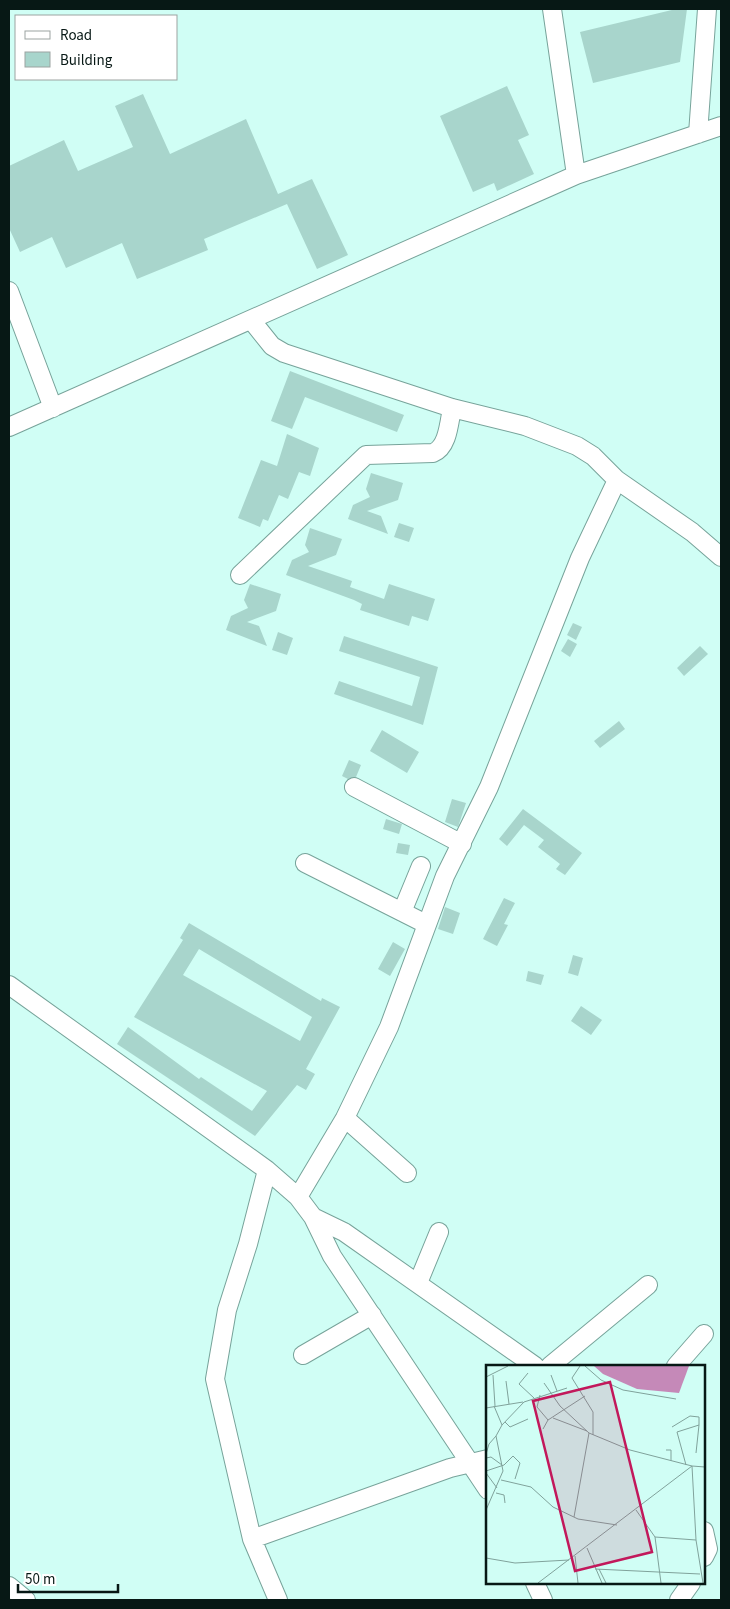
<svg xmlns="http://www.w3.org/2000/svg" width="730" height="1609" viewBox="0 0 730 1609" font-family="'Source Sans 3',sans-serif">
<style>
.building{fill:#a8d5cc;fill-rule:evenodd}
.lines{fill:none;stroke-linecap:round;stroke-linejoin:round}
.minor-casing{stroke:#77a39a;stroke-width:20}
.minor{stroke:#fff;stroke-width:18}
.inset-road{fill:none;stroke:#80a29b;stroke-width:1}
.view{fill:#c2185b;fill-opacity:0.15;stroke:#c2185b;stroke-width:2.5}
.inset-edge{fill:none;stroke:#071815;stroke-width:2.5}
</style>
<rect width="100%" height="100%" fill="#d0fef5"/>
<path class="building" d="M676 9H687L680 62 593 83 580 32Z
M507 86 529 135 518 140 534 174 497 191 494 183 473 192 440 116Z
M143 94 170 154 246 119 278 194 312 179 348 255 317 269 287 204 204 239 208 250 137 279 122 243 66 268 52 237 20 252 9 228V166L64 140 78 171 133 147 115 106Z
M290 371 404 415 397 432 305 397 292 429 271 421Z
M287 434 319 448 310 476 299 472 288 499 279 495 268 521 263 519 260 527 238 518 261 460 277 466Z
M371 473 403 483 398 500 367 511 381 516 388 534 348 519 353 505 370 497 366 489Z
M399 523 414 528 409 542 394 537Z
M310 528 342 539 336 555 308 566 352 581 350 587 384 599 389 584 435 599 428 621 412 616 409 626 360 610 362 604 354 600 286 575 292 560 309 552 305 545Z
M250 584 281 594 276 611 247 622 259 626 267 646 226 630 231 616 248 608 244 600Z
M573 623 582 627 576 640 567 635Z
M278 632 293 638 287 655 272 650Z
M344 636 438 667 423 725 334 694 339 681 412 706 420 677 339 651Z
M568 639 577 644 570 657 561 651Z
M700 646 708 654 684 676 677 668Z
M619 721 625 729 600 748 594 741Z
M382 730 419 752 407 773 370 751Z
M349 760 361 765 356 777 348 779 342 776Z
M452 799 466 803 458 827 445 822Z
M523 809 582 853 565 875 556 869 560 864 538 847 544 840 524 825 507 846 499 839Z
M386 819 402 824 399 834 383 829Z
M398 843 410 845 408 855 396 853Z
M504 898 515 903 504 924 508 925 497 946 483 939Z
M445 907 460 913 453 934 438 929Z
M189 923 321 1001 322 998 340 1007 306 1069 315 1074 306 1090 297 1085 255 1136 117 1044 128 1027 199 1079 201 1077 252 1111 267 1091 134 1017 183 940 180 938ZM199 949 312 1017 300 1041 183 975Z
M393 942 405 949 390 976 378 969Z
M573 955 583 958 578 976 568 973Z
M528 971 544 975 541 985 526 981Z
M581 1006 602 1020 591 1035 571 1021Z"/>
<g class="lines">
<g class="minor-casing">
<path id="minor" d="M552 9 576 175
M698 134 707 9
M9 291 53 408
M252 321 272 346 284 353 452 408 525 426 577 446 593 456 617 480 692 532 721 557
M9 427 576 175 721 126
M240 575 366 455 433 453C448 447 449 423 452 408
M354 787 462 844
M305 863 426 924
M402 912 421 866
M9 985 267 1170 298 1197 313 1217 332 1256 488 1490
M345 1118 407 1173
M267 1170 248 1244 227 1310 215 1379 252 1539 278 1600
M298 1197 345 1118 389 1027 445 876 489 787 580 558 617 480
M313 1217 344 1232 535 1366
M418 1283 439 1232
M303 1355 372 1315
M550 1366 648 1285
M676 1366 704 1334
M704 1531 708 1549 704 1557
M252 1539 450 1468 488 1459
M535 1583 543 1600
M9 1586 26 1600
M679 1600 691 1583"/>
</g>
<use href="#minor" class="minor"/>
</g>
<g transform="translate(486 1365)">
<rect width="219" height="219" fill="#d0fef5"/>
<path d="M108 1H203L193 28 151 24 117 9Z" fill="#c589b8"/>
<path class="inset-road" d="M94 1 86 13 107 47V70M99 1 115 15 137 25 190 34M42 8 33 19 48 33M7 10 9 41M65 10 71 26M0 12 22 1M20 16 23 39M58 18 74 41 103 68 144 85 206 101 210 175 217 218M54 30 51 42 62 55M8 41 16 60M0 43 37 37M67 53 101 66M19 57 24 62 42 54M186 62 204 51 213 52V60M57 64 62 55 99 31M180 85H185V96M0 89 3 79 10 71M0 93 5 92 16 100M200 100 191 67 213 60 210 88M0 106 18 100 27 91 34 98 29 114M0 108 11 123M15 115 45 122 67 142 92 154 131 160M10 128 18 130 19 138M0 145 17 106 10 71 16 60 38 37 81 23M150 145 169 172 175 218M88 152 103 68M169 172 210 175M101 183 116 218M89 191 92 218M0 193 29 198 83 195M109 204 214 209M113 204 120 218M52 218 206 101 219 102"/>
<path class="view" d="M124 17 166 187 89 206 47 36Z"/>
<rect width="219" height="219" class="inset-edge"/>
</g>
<rect width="730" height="1609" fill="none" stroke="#071815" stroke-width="20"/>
<rect x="15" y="15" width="162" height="65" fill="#ffffff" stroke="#9ca3a1"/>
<rect x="25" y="31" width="25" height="8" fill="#ffffff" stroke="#9ca3a1"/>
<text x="60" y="40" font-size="15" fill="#071815">Road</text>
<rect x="25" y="52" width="25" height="15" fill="#a8d5cc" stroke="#9ca3a1"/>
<text x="60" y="65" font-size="15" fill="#071815">Building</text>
<path d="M18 1584v8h100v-8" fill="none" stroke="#071815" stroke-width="2.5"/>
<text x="25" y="1584" font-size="15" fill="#071815" stroke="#ffffff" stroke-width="4" paint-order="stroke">50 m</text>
</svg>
